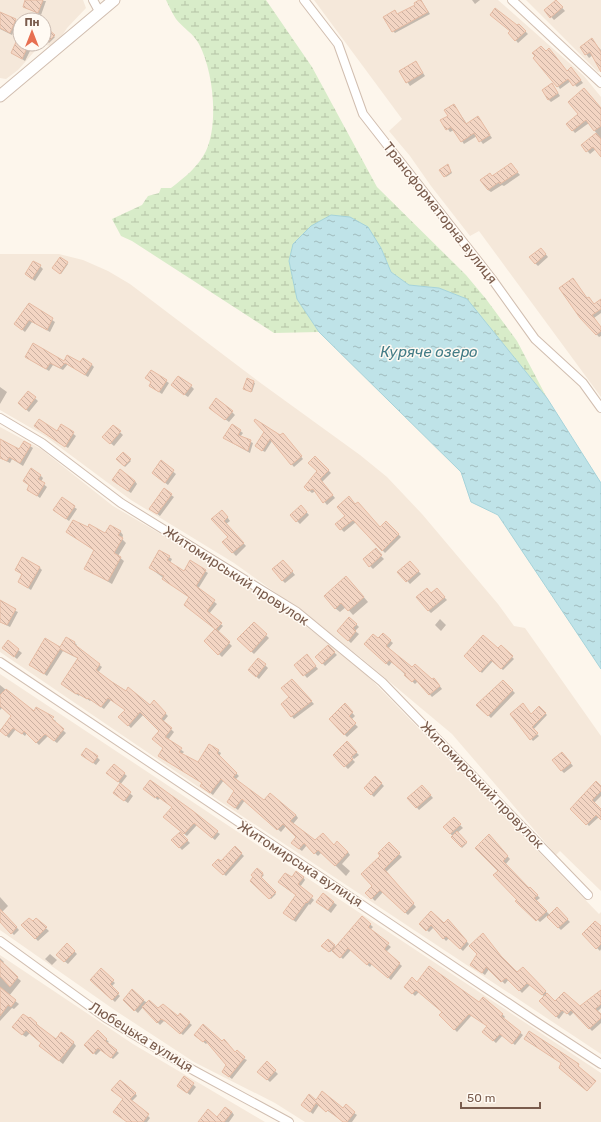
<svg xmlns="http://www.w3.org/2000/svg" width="601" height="1122" viewBox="0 0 601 1122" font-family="Rubik,sans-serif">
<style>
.residential{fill:#f5e8da}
.wetland{fill:url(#wetland-marsh)}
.water{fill:url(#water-ripples);stroke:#a5d3da}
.shadow{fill:#0003}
.building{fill:url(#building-back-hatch);stroke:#e6bba3}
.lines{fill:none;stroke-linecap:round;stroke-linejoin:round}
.minor-casing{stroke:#d1beb0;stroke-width:10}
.tertiary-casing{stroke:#d1beb0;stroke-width:13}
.minor{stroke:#fff;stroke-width:8}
.tertiary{stroke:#fff;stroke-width:11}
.labels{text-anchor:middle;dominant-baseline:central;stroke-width:3;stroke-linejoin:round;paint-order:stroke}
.street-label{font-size:14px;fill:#7a5c4d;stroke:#fffaf3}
.water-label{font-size:15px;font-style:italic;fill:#437c86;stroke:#fffaf3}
</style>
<defs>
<pattern id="wetland-marsh" width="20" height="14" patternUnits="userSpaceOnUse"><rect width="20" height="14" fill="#d8ecc9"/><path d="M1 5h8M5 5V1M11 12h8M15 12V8" fill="none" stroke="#b4c2a5"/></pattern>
<pattern id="water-ripples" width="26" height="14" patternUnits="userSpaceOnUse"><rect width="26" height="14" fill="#bfe3e8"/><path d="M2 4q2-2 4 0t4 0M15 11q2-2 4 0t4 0" fill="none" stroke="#a0bbbe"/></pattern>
<pattern id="building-back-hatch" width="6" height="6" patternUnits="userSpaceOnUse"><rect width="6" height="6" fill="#f3d5c3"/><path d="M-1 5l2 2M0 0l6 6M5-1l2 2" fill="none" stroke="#cab0a1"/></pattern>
</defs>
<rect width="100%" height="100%" fill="#fdf6ec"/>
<path class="residential" d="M0 0H83L86 8 67 28 55 47 41 44H44V20H20V44H41L18 70 6 79 0 78Z
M314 0H498L584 76 601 97V397L479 231 470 236 431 186 410 156 389 131 402 119Z
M526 0H601V71L598 72Z
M0 254H59L83 260 108 271 130 284 262 384 360 455 387 477 422 514 498 604 514 626 525 628 601 736V891L560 851 556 855 452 734 360 657 301 611 234 563 131 500 45 436 0 410Z
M0 427 41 449 113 506 188 550 293 616 362 670 599 914 601 912V1054L203 790 0 652Z
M0 674 601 1073V1122H305L275 1103 194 1062 116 1011 0 930Z
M0 955 133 1044 265 1122H0Z"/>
<path class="wetland" d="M166 0H266L312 67 377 187 466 275 486 299 517 341 547 398 467 299 439 288 409 285 391 272 381 248 297 299 319 332 274 333 132 241 121 236 112 219 142 205 148 196 159 193 161 188H171C185 177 198 167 206 151 219 123 213 70 199 44 194 34 183 28 176 19 172 13 169 6 166 0Z"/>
<path class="water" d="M331 215 350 217 368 227 381 248 391 272 409 285 439 288 467 299 547 398 601 483V669L498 515 471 502 461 472 319 332 297 299 289 261 293 244 311 226Z"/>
<path class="shadow" d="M26 0 46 1 41 15 24 7Z
M421 0 430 14 395 33 393 31 395 11 398 15 416 5Z
M472 0H480L475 4Z
M556 1 565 11 554 20 545 10Z
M0 13 18 22 12 35 0 29Z
M519 25 528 34 518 43 510 33Z
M48 30 55 37 49 43 44 38V34Z
M592 40 601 50V68L593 55 589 58 581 47Z
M17 44 30 51 25 61 12 53Z
M416 62 425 76 410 86 400 71Z
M574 71 583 83 577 87 571 81 560 89 558 86 567 72Z
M555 88 560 96 551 102 548 99Z
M454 105 467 124 480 120 492 138 483 144 477 136 464 144 454 130 450 132 442 121 449 116Z
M601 114V155L596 149 590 154 582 145 597 134 589 123 575 133 567 124Z
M448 165 452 173 446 177 445 176Z
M513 167 520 175 504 186 502 185 491 192 488 190 492 177Z
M544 252 548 257 538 266 535 263Z
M67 263 68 264 61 274 55 269Z
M40 266 43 269 35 281 29 277Z
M587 299 594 305 601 300V313L594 318 601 328V336L599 337 581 317Z
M29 304 55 322 50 332 32 322 25 332 15 324Z
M29 359 81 363 92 365 94 367 88 377 68 364 63 370 53 365 49 371Z
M146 378 166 381 169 383 162 394 150 386 152 383Z
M248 380 255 383 252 392 244 389Z
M191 386 194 389 188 397 175 388Z
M0 387 7 392 0 404Z
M28 392 38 401 29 412 22 406Z
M213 410 232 412 235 415 229 422Z
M62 425 76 436 68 448 38 428 57 433Z
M232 425 243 433 240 437 253 443 250 453 227 440Z
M113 426 123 435 114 446 107 440Z
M265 432 285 437 303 459 294 467 272 441 265 452 258 448Z
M0 441 19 450 30 446 33 448 23 466 12 459 10 463 0 458Z
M123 453 131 461 125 467 117 459Z
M315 457 331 473 322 482 335 498 327 505 316 491 312 493 305 487 318 471Z
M161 462 176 474 168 485 156 476Z
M40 475 43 478 41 482 47 487 40 498 28 489 30 486 24 481Z
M135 481 137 484 131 493 116 483Z
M171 495 174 497 160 516 153 511Z
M356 505 380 528 386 522 401 537 385 553 356 522 344 532 336 524Z
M301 506 309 515 300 524 291 515Z
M74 507 77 509 69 521 54 510Z
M225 514 230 521 226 524 246 546 236 556 223 542 229 537 213 519Z
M88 529 106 534 120 531 123 535 122 539 126 543 118 556 124 561 112 584 86 569 95 551 68 532Z
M375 550 384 559 373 569 364 560Z
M169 557 172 559 170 563 184 572 205 571 208 573 198 589 217 604 209 614 223 626 218 632 232 646 222 657 205 641 216 629 190 598 150 568Z
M410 562 421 574 410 584 399 572Z
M286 564 295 575 285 583 282 580Z
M39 567 42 570 31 590 19 582 23 575 16 570Z
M351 582 368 602 353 615 346 607 340 612 335 608Z
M440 593 447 600 431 613 428 610 432 594Z
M0 604 18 612 10 627 0 622Z
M440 619 446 625 441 631 435 625Z
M254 624 269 638 254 654 238 639Z
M356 624 359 627 355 631 359 634 351 643 341 634Z
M383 635 393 643 388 649 412 669 436 681 442 689 432 697 418 681 415 684 392 662 389 666 365 644 378 640Z
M8 642 22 653 17 659 3 648Z
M74 642 77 645 76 647 102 667 98 673 150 706 154 702 168 716 163 722 174 732 168 740 184 752 182 754 198 764 218 751 221 753 219 757 239 776 235 780 264 801 296 815 298 818 293 824 315 842 334 846 348 852 350 855 342 864 350 871 346 876 322 852 318 856 307 845 302 851 295 846 297 837 286 826 281 832 245 800 238 810 230 804 235 791 224 780 213 795 204 788 203 783 164 748 160 731 144 714 131 728 120 717 126 710 111 700 104 709 91 700 90 701 80 694 79 696 65 687 62 684 79 659 63 651 47 676 30 664Z
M328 646 337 655 325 666 317 657Z
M501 646 514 659 503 670 493 661 482 673 465 656 498 649Z
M310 659 318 669 307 678 296 665Z
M265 665 268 668 259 679 252 673Z
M292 680 314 704 294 719 282 704 291 697Z
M503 681 515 693 491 718 478 705Z
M0 685 34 713 37 709 56 721 55 723 66 733 57 743 48 736 39 745 27 733 25 736 16 729 9 738 0 730 13 717 2 708 0 710Z
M345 705 355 716 351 720 358 727 347 737 330 719Z
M539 707 547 715 533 730 539 736 533 741 511 714 532 715Z
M347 743 359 755 354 759 348 753 347 754 355 762 348 769 334 755Z
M565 756 573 766 564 773 561 770Z
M85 757H97L100 760 96 765Z
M114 765 127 776 120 785 133 796 128 803 114 793 121 784 108 773Z
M375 777 384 786 374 797 365 788Z
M150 781 217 832 220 834 215 840 197 825 187 836 167 820 173 807 160 798 158 800 147 791Z
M422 786 433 798 419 810 408 798Z
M601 788V796L594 803 601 810V819L599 817 589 826 572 808Z
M454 819 463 828 457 833 467 843 462 848 445 827Z
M180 833 190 843 182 850 173 840Z
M489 836 510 859 505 865 540 898 536 901 550 915 557 909 570 922 561 930 547 916 540 922 517 901 518 900 499 871Z
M389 844 402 857 386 872 416 907 408 915 383 892 375 901 367 893 373 886 382 856Z
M235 848 244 856 226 876 214 865 221 863Z
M257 869 264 875 261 878 276 894 271 899 252 881Z
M303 877 305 880 300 887 314 900 310 905 309 904 296 922 287 916 297 896 282 885 292 879Z
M323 895 337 905 331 913 320 904Z
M0 897 8 906 2 912 19 930 14 935 0 921Z
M362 917 373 927 370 930 391 947 386 952 402 966 391 980 372 964 370 967 351 950 343 959 333 950 330 952 323 946 328 940 336 947Z
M36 919 49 931 38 941 23 925 33 923Z
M448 921 469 944 463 951 449 938 446 941 434 927 429 932 420 924 444 925Z
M601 928V949L600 951 583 934Z
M67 944 77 954 68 964 57 955Z
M50 954 57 960 52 965 45 959Z
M0 958 4 962 2 964 21 981 9 996 19 1004 14 1009 12 1008 0 1021Z
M503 960 517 973 523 968 556 1003 580 1007 601 993V1008L597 1012 601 1016V1023L592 1031 574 1012 570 1016 565 1011 559 1019 541 1001 545 997 530 985 522 993 509 979 505 984 489 969 485 975 471 965Z
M101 970 115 983 111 987 120 996 115 1002 92 980Z
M418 983 479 1004 483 999 503 1015 505 1017 503 1019 523 1035 515 1045 503 1035 496 1043 486 1034 488 1027 472 1015 457 1032 441 1015 443 1012 419 992 415 996 405 986Z
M143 1000 158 1010 178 1018 180 1015 192 1025 183 1035 169 1024 164 1021 160 1025 143 1007 138 1013 127 1003Z
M30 1018 56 1041 73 1042 76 1046 63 1064 44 1049 42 1043 30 1033 26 1037 17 1031Z
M98 1032 109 1042 107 1043 119 1053 113 1059 101 1050 96 1055 85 1045Z
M195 1035 247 1060 232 1079 223 1072 228 1065 208 1042 206 1044Z
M267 1063 278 1074 270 1082 259 1072Z
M184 1077 196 1087 190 1095 178 1086Z
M135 1093 137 1096 132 1101 150 1118 147 1122H127L124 1100Z
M316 1101 354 1113 357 1115 352 1122H344L319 1105 313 1114 305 1108Z
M232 1112 234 1115 229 1122H199L218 1118Z"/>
<path class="building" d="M25 0H43L38 13 23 7Z
M419 0H421L428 12 392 32 383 17 395 10 397 14 415 5 414 3Z
M556 0 563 7 550 18 544 10Z
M495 8 517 25 519 24 526 31 515 41 508 33 510 31 490 15Z
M0 12 16 19 10 33 0 28Z
M48 29 55 35 44 46V33Z
M592 38 601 52V72L590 52 585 55 580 47Z
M16 42 27 48 22 59 11 53Z
M541 46 546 51 549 48 567 71 571 67 581 80 573 86 568 79 557 87 533 58 535 56 532 53Z
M416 61 423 73 406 83 399 71Z
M552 83 558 93 548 100 542 90Z
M584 88 601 108V126L594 131 586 120 572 131 566 124 578 114 568 102Z
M454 104 466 124 478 116 490 135 479 142 474 133 461 142 451 127 446 130 440 120 448 116 444 110Z
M596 133 601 139V157L593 147 586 152 581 145Z
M511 163 518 172 500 184 499 182 488 190 480 180 490 173 492 176Z
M448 164 451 172 444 177 439 170Z
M541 248 546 254 535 264 529 257Z
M60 257 68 262 60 274 52 268Z
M33 261 41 265 32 279 25 274Z
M573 278 587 298 589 297 594 304 601 299V309L592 315 601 327V331L596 335 580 318 559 288Z
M29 303 53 318 47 330 29 320 22 330 14 324Z
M33 343 64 361 67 355 80 362 83 358 92 364 85 375 65 363 60 368 50 363 46 369 25 357Z
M151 370 167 380 159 392 149 386 151 382 145 378Z
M178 376 192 385 184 395 171 385Z
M247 378 254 381 251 392 243 389Z
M28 391 36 397 26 410 18 403Z
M216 398 233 411 225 420 209 408Z
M39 419 57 431 61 424 74 432 65 447 34 426Z
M255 419 280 435 283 433 302 456 291 465 270 439 262 451 255 446 264 432 254 421Z
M232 424 241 430 238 435 251 440 248 451 223 438Z
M113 425 121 431 110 444 102 437Z
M0 439 19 449 24 441 31 445 20 463 9 457 7 461 0 458Z
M123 452 131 459 124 466 116 459Z
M315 456 329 470 320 479 333 495 323 503 313 489 308 491 304 487 317 471 308 463Z
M161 460 174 470 165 483 152 473Z
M31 468 41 475 38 479 45 483 37 496 27 490 29 485 23 481Z
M120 469 135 481 128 491 112 480Z
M164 488 172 494 157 514 149 509Z
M349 496 355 504 358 502 380 527 386 521 399 534 382 551 353 520 340 530 335 524 345 516 337 507Z
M62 497 75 506 66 519 53 510Z
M301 505 307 512 296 522 290 515Z
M222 510 228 517 224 521 244 543 232 553 222 542 228 537 211 519Z
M73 520 88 527 89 524 105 533 110 525 121 531 118 535 123 538 114 553 121 557 108 581 84 569 94 550 66 532Z
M376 548 382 555 369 567 363 559Z
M159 550 170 556 167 560 184 571 190 560 206 570 196 586 215 600 207 611 222 623 216 629 230 642 218 655 204 641 215 629 184 605 189 597 162 579 164 576 149 568Z
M22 557 40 567 28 588 18 582 22 574 15 570Z
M283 560 293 571 282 581 272 569Z
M410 561 419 571 406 582 397 572Z
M346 576 364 597 348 611 341 603 335 609 324 596Z
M427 588 431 593 437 588 445 597 428 611 416 597Z
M0 600 16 609 7 625 0 622Z
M349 617 357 624 353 628 356 631 348 641 337 631Z
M254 622 267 634 251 652 237 639Z
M383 633 391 640 386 646 412 667 415 664 432 679 434 678 440 686 429 695 415 679 412 682 404 675 406 674 389 660 386 664 364 644 373 634 378 638Z
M483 635 498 648 501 645 513 656 501 669 491 660 480 672 464 656Z
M66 637 75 642 74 644 100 664 96 670 112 682 126 691 128 687 150 705 154 700 166 713 161 719 172 728 165 737 182 748 179 752 198 762 209 744 219 750 217 753 237 773 233 777 264 800 270 793 296 815 290 821 315 840 323 833 334 845 337 841 348 852 335 866 318 850 314 854 304 843 299 849 291 843 296 837 283 824 277 830 242 799 235 808 227 802 234 791 221 779 210 793 200 786 202 783 158 756 163 748 152 739 159 731 140 712 128 726 118 717 125 710 108 698 101 707 88 698 87 699 77 693 76 694 61 684 78 658 60 649 44 674 29 665 45 638 60 647Z
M8 640 19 649 14 657 2 648Z
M328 645 335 652 322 664 315 657Z
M307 654 316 666 303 676 294 665Z
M258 658 266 664 256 677 248 670Z
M292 679 312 701 291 717 281 704 289 697 281 688Z
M503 680 513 690 488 716 476 705Z
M6 689 34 711 36 707 54 717 52 719 64 729 54 741 45 734 36 743 24 731 22 734 13 728 6 736 0 731 11 716 0 706V695Z
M345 703 353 712 349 716 356 723 344 735 329 719Z
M523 703 531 714 539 706 546 713 532 727 538 733 530 740 510 714Z
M347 741 357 752 351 757 353 759 344 767 333 755Z
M86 748 98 756 93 763 81 755Z
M562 752 571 763 561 771 552 760Z
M114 764 125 773 118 782 106 773Z
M375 776 382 783 371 795 364 788Z
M150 780 193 811 218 831 212 838 194 823 184 834 163 817 172 807 157 796 155 798 143 789Z
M596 781 601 786V791L592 800 601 809V820L596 815 586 825 570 809Z
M120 783 131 792 124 801 113 793Z
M422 785 431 795 416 808 407 798Z
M454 817 461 824 450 834 443 827Z
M457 831 467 842 461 847 451 837Z
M180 832 188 840 179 848 171 840Z
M489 834 508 856 503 861 529 888 530 887 538 895 534 898 547 911 536 921 515 901 517 900 493 875 498 871 475 848Z
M389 842 400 853 384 869 414 903 405 913 380 890 371 899 365 893 372 886 361 874 380 856 378 853Z
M235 846 242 853 223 875 212 865 218 859 221 861Z
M257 868 263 873 261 877 276 892 269 899 250 881 253 877 251 875Z
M296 871 304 877 298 884 313 896 307 903 306 902 293 920 283 913 296 895 278 882 285 873 292 877Z
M323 893 334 902 328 910 316 902Z
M557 907 568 919 558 928 547 917Z
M0 909 17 927 11 934 0 922Z
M431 911 444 923 448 919 467 941 460 949 446 936 443 939 431 925 426 931 419 924Z
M362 916 371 924 368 927 389 943 384 949 400 963 388 978 369 962 367 965 348 948 340 958 332 951Z
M29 918 33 921 36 918 47 927 35 939 21 925Z
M595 921 601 926V944L596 949 582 934Z
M483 933 501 956 517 972 523 967 546 991 542 995 527 983 519 991 506 978 501 982 486 967 482 973 470 965 477 954 469 946Z
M328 939 335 945 329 952 321 946Z
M67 943 75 951 64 962 56 955Z
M0 960 18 977 10 987 0 976Z
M429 966 479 1002 483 997 503 1014 501 1016 521 1032 512 1044 500 1034 493 1041 482 1032 487 1026 469 1014 454 1030 439 1015 442 1012 416 990 412 994 404 987 412 977 417 982Z
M101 968 114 980 110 984 119 993 112 1000 90 980Z
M0 987 16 1000 11 1007 8 1005 0 1016Z
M132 989 144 1000 134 1011 123 1000Z
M601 990V1004L595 1009 601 1014V1018L589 1029 571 1010 567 1014 562 1010 556 1017 539 1001 547 993 555 1001 564 992 580 1006Z
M149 1000 158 1008 163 1004 178 1016 180 1013 190 1022 180 1034 165 1021 161 1019 157 1023 142 1007Z
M23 1014 29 1018 30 1017 37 1023 36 1024 56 1039 61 1032 74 1042 59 1061 39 1046 41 1043 26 1030 22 1035 12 1027Z
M203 1024 222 1041 224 1039 235 1052 237 1050 245 1057 229 1077 222 1072 226 1065 205 1040 203 1042 194 1035Z
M98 1030 107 1039 105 1041 117 1050 111 1058 98 1048 93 1054 84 1045Z
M529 1031 579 1064 578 1066 596 1081 587 1091 559 1068 561 1063 524 1039Z
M267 1061 276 1070 267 1080 257 1072Z
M184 1076 194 1083 187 1093 177 1086Z
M120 1080 136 1093 130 1099 149 1114 143 1122H127L113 1112 123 1099 111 1090Z
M322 1091 343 1108 346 1104 355 1112 347 1122H343L328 1110 326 1112 316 1103 310 1112 301 1105 309 1094 316 1100Z
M225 1107 232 1112 224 1122H198L208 1109 217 1117Z"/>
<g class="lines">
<g class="minor-casing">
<path id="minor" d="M93 0 99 11
M304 0 338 44 363 114 492 279 535 339 583 383 601 408
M512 0 601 83
M0 418 42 443 121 503 297 612 382 682 588 895
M0 662 535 1021 601 1064
M0 941 106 1018 193 1070 289 1122"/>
</g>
<g class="tertiary-casing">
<path id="tertiary" d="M0 96 114 0"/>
</g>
<use href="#minor" class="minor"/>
<use href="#tertiary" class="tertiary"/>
</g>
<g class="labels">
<g class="street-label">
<text transform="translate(440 213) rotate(52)">Трансформаторна вулиця</text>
<text transform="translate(236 576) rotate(33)">Житомирський провулок</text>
<text transform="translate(482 785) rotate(46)">Житомирський провулок</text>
<text transform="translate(300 864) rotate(33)">Житомирська вулиця</text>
<text transform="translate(141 1037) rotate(32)">Любецька вулиця</text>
</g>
<g class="water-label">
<text x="429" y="352">Куряче озеро</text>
</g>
</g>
<g transform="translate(32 32)"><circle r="19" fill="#fffaf3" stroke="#cabbb1"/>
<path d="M0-3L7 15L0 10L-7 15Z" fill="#e76f51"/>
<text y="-6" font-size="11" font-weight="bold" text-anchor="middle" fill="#7a5c4d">Пн</text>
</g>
<path d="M461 1102v6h79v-6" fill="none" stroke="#7a5c4d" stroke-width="2"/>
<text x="467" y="1102" font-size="12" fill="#7a5c4d" stroke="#fffaf3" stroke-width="3" paint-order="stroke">50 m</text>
</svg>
